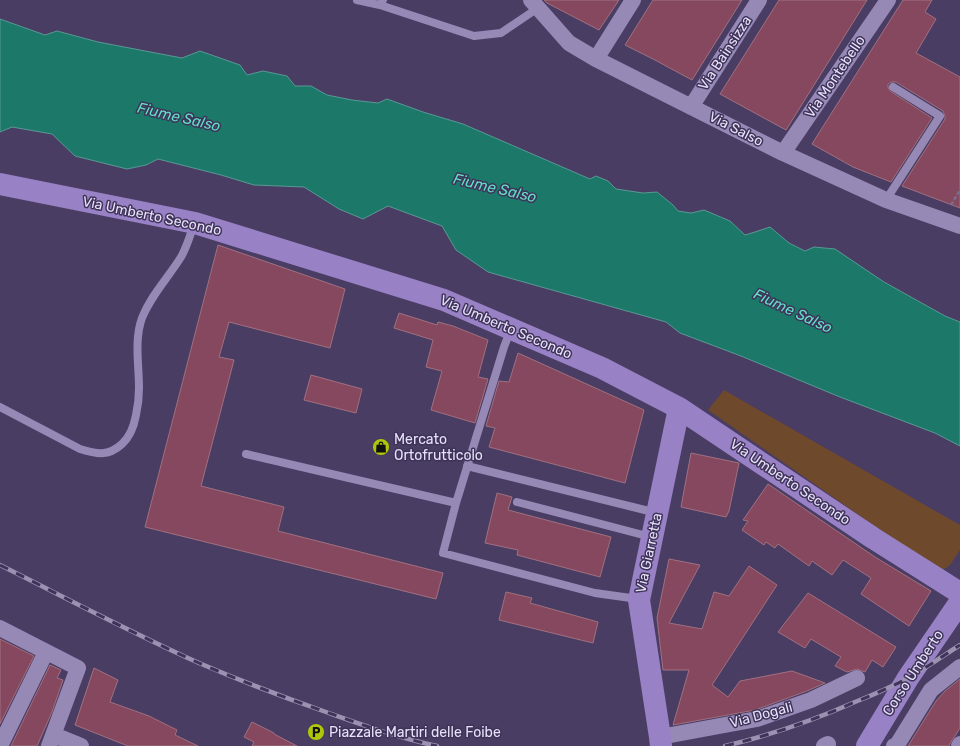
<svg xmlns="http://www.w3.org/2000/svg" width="960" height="746" viewBox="0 0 960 746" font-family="Rubik,sans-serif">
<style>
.green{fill:#6f492c}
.water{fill:#1c7969;stroke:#599894}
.building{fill:#85485e;stroke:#a17080}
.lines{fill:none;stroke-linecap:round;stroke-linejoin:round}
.path{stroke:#796e91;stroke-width:2.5;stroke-dasharray:4 2;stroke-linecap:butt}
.service{stroke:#9789b6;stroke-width:8}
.minor{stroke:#9789b6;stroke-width:16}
.secondary{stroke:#9881c4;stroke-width:22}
.rail-casing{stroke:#9b91b1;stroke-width:4.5}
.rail{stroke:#3f3359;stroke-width:3;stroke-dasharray:9;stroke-linecap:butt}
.labels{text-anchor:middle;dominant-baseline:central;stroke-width:3;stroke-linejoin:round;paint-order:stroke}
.street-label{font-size:14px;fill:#e7e1f9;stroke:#3f3359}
.poi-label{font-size:14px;fill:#e7e1f9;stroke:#3f3359;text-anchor:start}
.water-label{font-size:15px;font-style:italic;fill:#62dec6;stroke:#3f3359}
</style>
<rect width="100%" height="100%" fill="#4a3d64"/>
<path class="green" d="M724 390 960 525V550L950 565 946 568 941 570 935 568 708 410Z"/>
<path class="water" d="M0 19 45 35 57 31 98 42 182 58 200 51 240 65 247 75 263 71 287 76 295 86H311L327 95 352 100 378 103 387 99 423 112 463 124 590 179 596 176 608 181 616 189 643 193 657 192 673 205 678 211 691 213 704 210 730 221 745 235 755 232 770 227 789 243 805 251 814 247 835 249 884 282 945 316 960 322V446L935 433 840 397 741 356 680 333 666 322 488 272 456 250 442 226 388 206 363 219 339 209 304 187 254 185 221 175 158 159 146 165 127 169 75 156 52 134 12 127 0 132Z"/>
<path class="building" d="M544 0H619L599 30 547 3Z
M653 0H742L692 80 655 60 625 45Z
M779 0H867L786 130 720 94Z
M903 0H932L925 12 936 19 916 53 960 77V208L902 186 945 119V116L943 111 896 82H891L888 84V87L890 91 932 118 891 182 853 167 812 144Z
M218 245 345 289 330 348 229 322 219 357 234 360 201 486 284 507 278 531 443 573 436 599 145 527Z
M399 313 437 325 438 322 453 326 488 340 478 377 488 379 475 423 431 410 442 371 426 367 433 340 394 328Z
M518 353 644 410 625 483 489 447 495 428 486 426 499 381 509 382Z
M311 375 362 389 356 413 304 400Z
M691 453 739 463 729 511 726 517 681 507Z
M768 484 875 557 931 591 909 626 861 594 871 578 843 560 832 575 812 561 809 566 778 544 775 548 766 542 764 545 742 530 748 521 743 520Z
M497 493 512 497 508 510 611 537 600 577 517 555 518 550 485 543Z
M669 559 700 565 669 623 702 629 714 592 729 596 749 566 777 585 712 685 728 697 740 681 792 671 825 683 807 691 755 710 673 725 689 670H663L657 618Z
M506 592 532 598 530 603 598 622 593 643 499 620Z
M808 593 896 647 883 667 872 660 865 672 857 669 847 672 835 666 841 657 811 639 805 648 778 632Z
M0 639 34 656 0 724Z
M50 665 61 670 57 678 63 680 52 712 37 746H11Z
M94 668 118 680 110 702 149 716 177 730 175 735 198 746H128L75 725Z
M960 679V728L955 736 952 740 949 746H908L936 701 945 691Z
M252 722 274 733V734L297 746H252L254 742 244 737Z"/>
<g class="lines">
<path class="path" d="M951 205 960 190"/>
<path class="service" d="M357 0 380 5
M383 0 380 5 474 36 501 33 538 8
M886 200 940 116 893 87
M0 407 80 449C96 454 108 457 122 444 131 436 134 426 136 415 138 406 139 397 139 388 139 365 134 340 142 318 151 295 168 278 181 257 187 247 190 234 195 223
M246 454 456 503 504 347 511 329
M467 466 657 513
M517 502 651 537
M456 503 443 553 595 593 638 599"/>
<path class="minor" d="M531 0 569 43 596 59 783 153 886 200 960 226
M596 59 633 0
M691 107 759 0
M783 153 888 0
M0 628 78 668 49 746
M54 735 81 746
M660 737 757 719 811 700 857 678
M0 746 46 652
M824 746 828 744
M894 746 897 745 931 690 960 667
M959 746 960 744"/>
<path class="secondary" d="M0 184 195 223 444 300 602 368 679 408 873 538 960 593
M661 746 660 737 639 600 679 408
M867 746 908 678 960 602"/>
<g class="rail-casing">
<path id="rail" d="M0 565C66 598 132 633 199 663 241 681 283 697 326 712 363 725 399 738 437 746
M725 746C771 735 812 721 855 702 873 695 891 687 908 678 926 668 943 656 960 645"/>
</g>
<use href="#rail" class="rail"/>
</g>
<defs>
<g id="shop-disc" transform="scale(0.9)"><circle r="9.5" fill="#aec60c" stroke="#3f3359"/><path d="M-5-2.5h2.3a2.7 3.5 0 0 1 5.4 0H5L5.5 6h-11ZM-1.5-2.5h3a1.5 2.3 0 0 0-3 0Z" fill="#111"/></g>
<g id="parking-disc" transform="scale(0.9)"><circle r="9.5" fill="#aec60c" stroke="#3f3359"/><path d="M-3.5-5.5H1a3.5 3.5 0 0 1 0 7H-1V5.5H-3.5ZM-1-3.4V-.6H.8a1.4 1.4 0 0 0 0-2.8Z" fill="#111"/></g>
</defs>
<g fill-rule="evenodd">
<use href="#shop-disc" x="381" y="447"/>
<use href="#parking-disc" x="316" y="732"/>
</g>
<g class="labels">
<g class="street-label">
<text transform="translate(725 53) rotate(-57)">Via Bainsizza</text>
<text transform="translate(835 77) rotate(-56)">Via Montebello</text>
<text transform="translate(736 129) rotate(27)">Via Salso</text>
<text transform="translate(152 216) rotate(12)">Via Umberto Secondo</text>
<text transform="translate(506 327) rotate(23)">Via Umberto Secondo</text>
<text transform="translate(790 482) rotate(34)">Via Umberto Secondo</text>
<text transform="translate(649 553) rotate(-78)">Via Giarretta</text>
<text transform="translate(913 673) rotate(-57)">Corso Umberto</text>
<text transform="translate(761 715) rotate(-15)">Via Dogali</text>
</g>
<g class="poi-label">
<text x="394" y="439">Mercato<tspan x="394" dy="16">Ortofrutticolo</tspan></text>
<text x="329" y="732">Piazzale Martiri delle Foibe</text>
</g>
<g class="water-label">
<text transform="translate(179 117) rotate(13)">Fiume Salso</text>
<text transform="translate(495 188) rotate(13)">Fiume Salso</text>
<text transform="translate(793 311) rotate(25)">Fiume Salso</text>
</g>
</g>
</svg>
